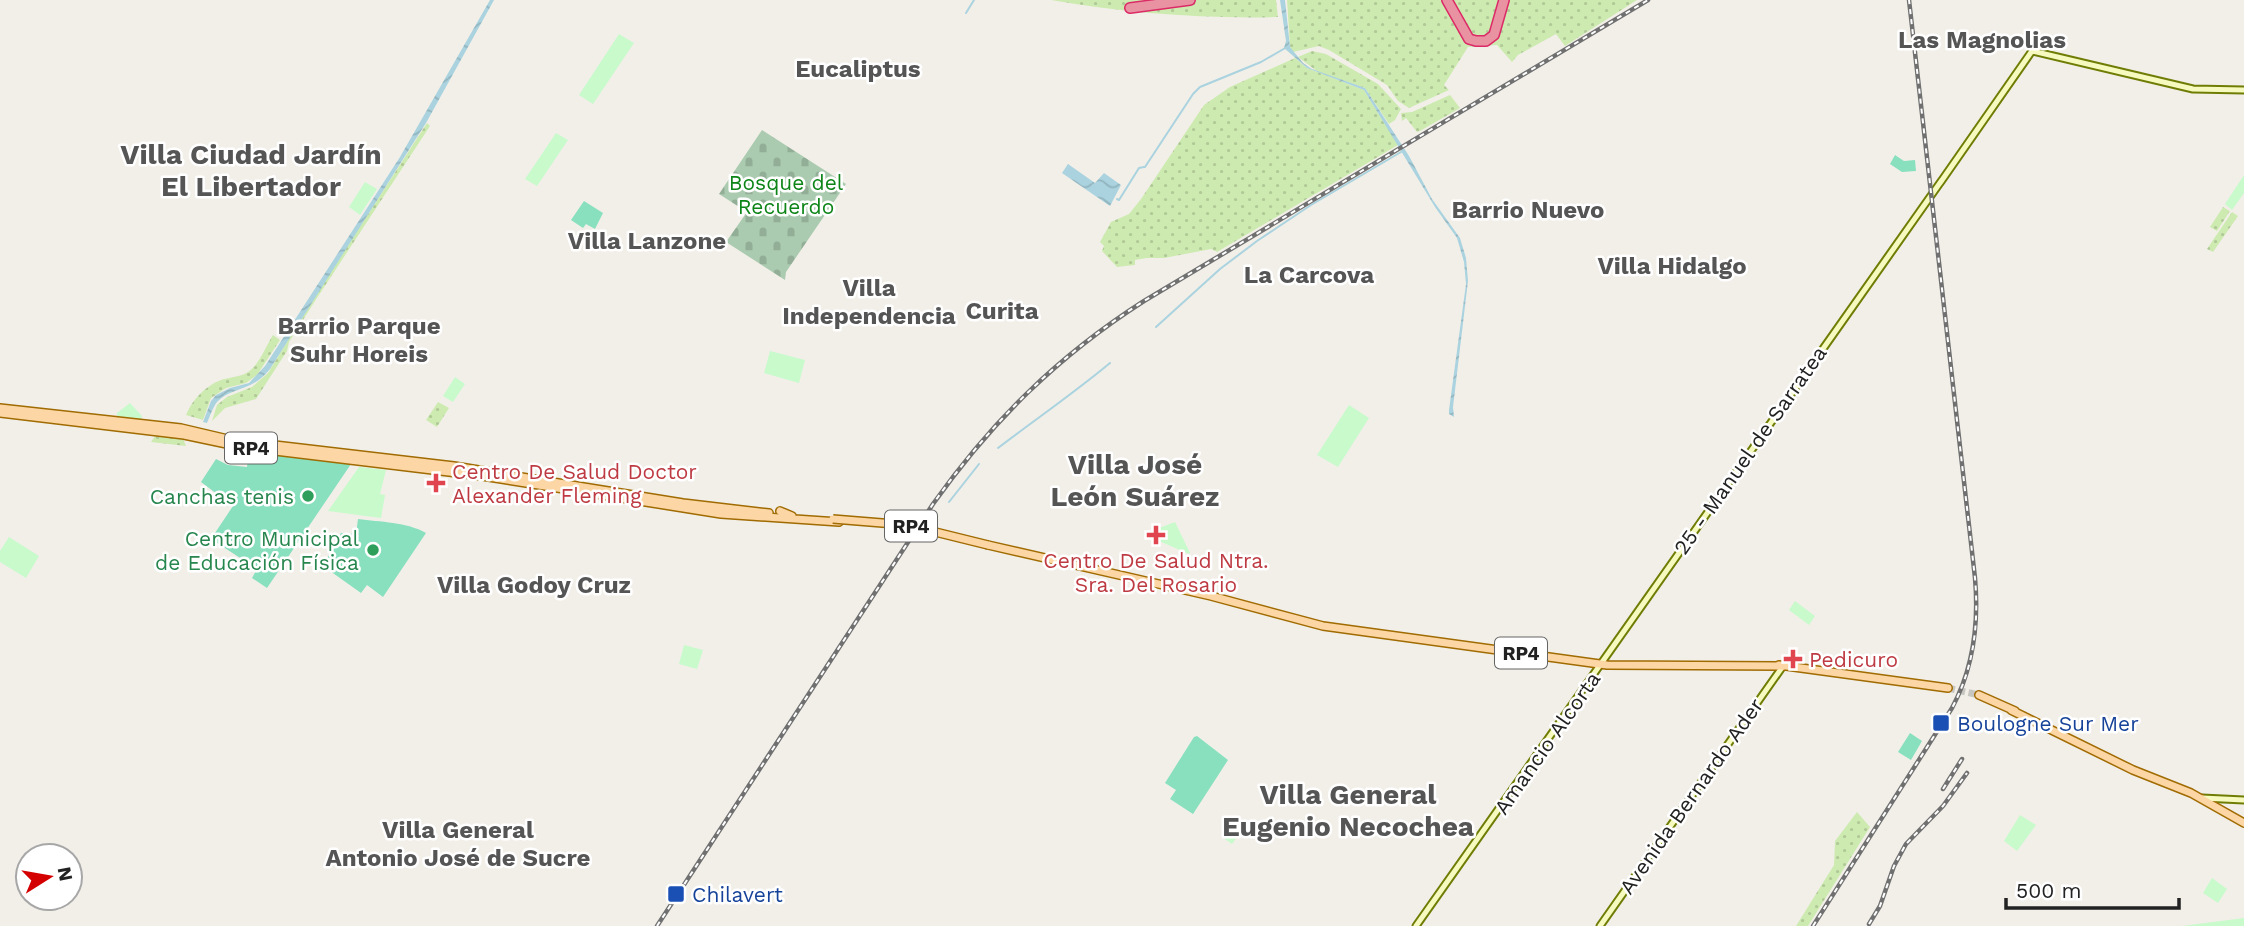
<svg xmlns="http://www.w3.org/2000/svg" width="2244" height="926" viewBox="0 0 2244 926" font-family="'Work Sans',sans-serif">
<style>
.grass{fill:url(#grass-dots)}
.cemetery{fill:url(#cemetery-stones)}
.park{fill:#c8facc}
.pitch{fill:#88e0be}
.water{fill:url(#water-waves)}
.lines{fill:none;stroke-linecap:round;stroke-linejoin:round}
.stream{stroke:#aad3df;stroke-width:2}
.primary-tunnel{stroke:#c8c6c1;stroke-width:7;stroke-dasharray:7 3.5;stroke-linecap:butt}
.secondary-casing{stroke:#707d05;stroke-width:9}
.primary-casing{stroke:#a06b00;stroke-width:10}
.highway-casing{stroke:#dc2a67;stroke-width:12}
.secondary{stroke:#f7fabf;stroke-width:5}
.primary{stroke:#fcd6a4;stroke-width:7}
.highway{stroke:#e892a2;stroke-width:9}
.rail-casing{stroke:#707070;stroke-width:4.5}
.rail{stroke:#fff;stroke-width:2;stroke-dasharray:5;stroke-linecap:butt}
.primary-bridge-casing{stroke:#a06b00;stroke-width:10;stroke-linecap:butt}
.primary-bridge{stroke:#fcd6a4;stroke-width:7}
.health-dot{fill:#e0444e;stroke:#fff;stroke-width:2.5}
.leisure-dot{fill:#2e9e5b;stroke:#fff;stroke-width:2.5}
.transit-dot{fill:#1a4fb4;stroke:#fff;stroke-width:2.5}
.labels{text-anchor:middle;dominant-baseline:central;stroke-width:5;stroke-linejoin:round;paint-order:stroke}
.shield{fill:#fff;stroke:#646464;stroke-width:2}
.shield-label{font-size:19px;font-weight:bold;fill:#222}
.park-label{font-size:21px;fill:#0c8416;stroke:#fff}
.street-label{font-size:21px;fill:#222;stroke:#fff}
.health-label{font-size:21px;fill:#be3a42;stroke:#fff;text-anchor:start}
.leisure-label{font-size:21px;fill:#27864d;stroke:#fff;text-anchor:end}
.transit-label{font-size:21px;fill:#164399;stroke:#fff;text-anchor:start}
.quarter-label{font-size:24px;font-weight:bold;fill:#555;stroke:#fff}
.district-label{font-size:28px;font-weight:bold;fill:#555;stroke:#fff}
</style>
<defs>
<pattern id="grass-dots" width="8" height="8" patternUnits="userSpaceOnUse" patternTransform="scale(1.75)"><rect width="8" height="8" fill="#cdebb0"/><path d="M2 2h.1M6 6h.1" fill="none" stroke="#b0c997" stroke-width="1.8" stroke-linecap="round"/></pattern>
<pattern id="cemetery-stones" width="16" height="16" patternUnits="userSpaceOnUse" patternTransform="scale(1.75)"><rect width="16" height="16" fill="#aacbaf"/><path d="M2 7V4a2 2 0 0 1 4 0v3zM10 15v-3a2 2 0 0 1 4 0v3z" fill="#92ae96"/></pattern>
<pattern id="water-waves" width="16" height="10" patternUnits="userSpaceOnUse" patternTransform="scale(1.75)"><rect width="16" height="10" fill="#aad3df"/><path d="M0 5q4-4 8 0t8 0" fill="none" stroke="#92b5bf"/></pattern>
</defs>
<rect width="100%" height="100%" fill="#f2efe9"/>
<path class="grass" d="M1051 0H1276L1278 17C1203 19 1125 13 1051 0Z
M1287 0H1637L1565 46 1556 34 1518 55 1512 62 1497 45 1468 47 1444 85 1449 90 1409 108 1398 101 1387 85 1329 50 1319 46 1293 52 1290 47Z
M1312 51 1326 54 1378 84 1401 109 1395 120 1389 124 1365 88 1318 72 1298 57Z
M1295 58 1307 68 1364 90 1398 145 1217 252 1211 249 1164 258H1147L1135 260V265L1117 267 1102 251 1104 246 1100 242 1111 222 1129 214 1141 199 1204 105 1230 87Z
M1450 95 1460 108 1420 131 1417 132 1406 118 1402 121 1401 113 1412 112Z
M427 123 430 126 315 301 289 342 287 351 256 399 225 408 212 421 217 405 227 397 252 387 268 373 313 299Z
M2223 207 2230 211 2217 231 2210 227Z
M2232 212 2238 216 2213 252 2207 249Z
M273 335 280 340 257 375 246 383 226 388 211 398 203 420 186 415C192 400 205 386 221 380 230 377 240 377 248 372 259 365 266 346 273 335Z
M438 402 449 408 437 427 426 420Z
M157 433 182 436 186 446 151 442Z
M1857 812 1870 827 1808 926H1796L1834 865 1835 841Z"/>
<path class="cemetery" d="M762 130 846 184 786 272 785 280 726 242 747 212 719 194Z"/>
<path class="park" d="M619 34 634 43 593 104 579 95Z
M556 133 568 140 537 186 525 179Z
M2244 175V193L2232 210 2225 204Z
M365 182 377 189 360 215 349 207Z
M770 351 805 360 799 383 764 373Z
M455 377 465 384 453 402 443 396Z
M130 403 142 416 141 420 117 418V413Z
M1349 405 1369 418 1338 467 1317 455Z
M359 467 386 470 380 494 385 495 381 518 328 511Z
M1175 522 1190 553 1189 554 1143 534Z
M9 537 39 556 26 578 0 562V551Z
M1795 601 1815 616 1809 625 1789 610Z
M684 645 703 650 697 669 679 664Z
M2020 815 2036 825 2017 851 2004 841Z
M1231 824 1242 831 1232 844 1222 837Z
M2212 878 2227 889 2218 903 2203 893Z
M2244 918V926H2182Z"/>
<path class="pitch" d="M1895 155 1904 161 1915 160 1916 171 1902 172 1890 164Z
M584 201 603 213 595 229 586 224 583 228 571 220Z
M249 451 351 464 267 588 252 578 257 569 211 539 233 506 201 482 216 459 228 465 247 467Z
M358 519C380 522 407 522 426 533L383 597 367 585 361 593 323 566 341 533 356 534Z
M1910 733 1922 741 1911 760 1898 752Z
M1197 736 1228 760 1193 814 1170 799 1176 790 1165 783 1194 737Z"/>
<path class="water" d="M490 0H494L426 123 270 369C252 392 231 387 217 402 213 407 210 416 207 423L203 422 211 401 216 395 230 388 249 383 265 366 400 157Z
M1280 0H1285L1290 47 1303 63 1312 69 1365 88 1409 156 1432 199 1460 238 1466 258 1468 281 1453 407 1454 417 1449 414V410L1466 284 1464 262 1457 238 1435 207 1364 90 1307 68 1284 48 1286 41Z
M1068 164 1095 183 1104 173 1121 185 1110 206 1062 173Z"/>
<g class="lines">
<path class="stream" d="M966 13 974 0
M1145 167 1193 94 1200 87 1261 62 1287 47
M1117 199 1119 200 1139 168 1144 167
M1156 327 1220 269 1257 241 1311 205 1401 152
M998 448C1036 419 1074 393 1110 363
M949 502 979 464"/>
<path class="primary-tunnel" d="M1948 688 1979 695"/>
<g class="secondary-casing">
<path id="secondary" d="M1940 183 2032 51 2193 89 2244 90
M2202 798 2244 800
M1416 926 1942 180
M1600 926 1783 666"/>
</g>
<g class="primary-casing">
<path id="primary" d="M0 408 181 428 232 440 454 466 683 503 769 513
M0 413 184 435 241 447 482 476 721 514 839 522
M780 511 792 516
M988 545 1211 596 1323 626 1607 665 1783 666
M1779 665 1948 688
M1979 695 2015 711
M2011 710 2133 770 2191 793 2244 823"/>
</g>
<g class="highway-casing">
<path id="highway" d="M1447 0 1469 39 1476 41H1486L1494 35 1504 0
M1130 8 1190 0"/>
</g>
<use href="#secondary" class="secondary"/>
<use href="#primary" class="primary"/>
<use href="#highway" class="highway"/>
<g class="rail-casing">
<path id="rail" d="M1943 789 1962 759
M1869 924 1880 906 1894 866 1906 844 1943 806 1967 773
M657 926 933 504C992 421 1058 356 1144 301L1648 0
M1813 926 1952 708C1974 667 1979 624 1975 578L1909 0"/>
</g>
<use href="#rail" class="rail"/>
<g class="primary-bridge-casing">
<path id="primary-bridge" d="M833 519 907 525 988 545"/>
</g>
<use href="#primary-bridge" class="primary-bridge"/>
</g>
<g class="health-dot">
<path d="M432.5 472.5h7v7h7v7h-7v7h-7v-7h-7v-7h7z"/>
<path d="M1152.5 524.5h7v7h7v7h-7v7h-7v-7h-7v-7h7z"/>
<path d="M1789.5 648.5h7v7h7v7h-7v7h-7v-7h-7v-7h7z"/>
</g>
<g class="leisure-dot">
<circle cx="308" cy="496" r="7"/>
<circle cx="373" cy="550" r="7"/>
</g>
<g class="transit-dot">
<rect x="1932" y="714" width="18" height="18" rx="3.5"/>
<rect x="667" y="885" width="18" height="18" rx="3.5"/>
</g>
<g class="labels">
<g class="shield">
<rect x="225" y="432.5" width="52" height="31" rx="5"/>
<rect x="885" y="510.5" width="52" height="31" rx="5"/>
<rect x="1495" y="637.5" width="52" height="31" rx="5"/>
</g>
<g class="shield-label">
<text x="251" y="448">RP4</text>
<text x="911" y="526">RP4</text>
<text x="1521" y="653">RP4</text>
</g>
<g class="park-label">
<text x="786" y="182">Bosque del<tspan x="786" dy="24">Recuerdo</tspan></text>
</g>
<g class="street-label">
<text transform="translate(1750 450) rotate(-55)">25 - Manuel de Sarratea</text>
<text transform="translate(1547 743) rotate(-55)">Amancio Alcorta</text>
<text transform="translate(1691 796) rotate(-55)">Avenida Bernardo Ader</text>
</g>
<g class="health-label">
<text x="452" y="471">Centro De Salud Doctor<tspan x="452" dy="24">Alexander Fleming</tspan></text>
<text x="1156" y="560" text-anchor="middle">Centro De Salud Ntra.<tspan x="1156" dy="24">Sra. Del Rosario</tspan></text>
<text x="1809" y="659">Pedicuro</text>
</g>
<g class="leisure-label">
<text x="294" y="496">Canchas tenis</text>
<text x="359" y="538">Centro Municipal<tspan x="359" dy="24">de Educación Física</tspan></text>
</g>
<g class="transit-label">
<text x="1957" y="723">Boulogne Sur Mer</text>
<text x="692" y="894">Chilavert</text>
</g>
<g class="quarter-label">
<text x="1982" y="40">Las Magnolias</text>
<text x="858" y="69">Eucaliptus</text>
<text x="1528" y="210">Barrio Nuevo</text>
<text x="647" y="241">Villa Lanzone</text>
<text x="1672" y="266">Villa Hidalgo</text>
<text x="1309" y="275">La Carcova</text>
<text x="869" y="288">Villa<tspan x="869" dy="28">Independencia</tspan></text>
<text x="1002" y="311">Curita</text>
<text x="359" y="326">Barrio Parque<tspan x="359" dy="28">Suhr Horeis</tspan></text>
<text x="534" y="585">Villa Godoy Cruz</text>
<text x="458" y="830">Villa General<tspan x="458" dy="28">Antonio José de Sucre</tspan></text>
</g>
<g class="district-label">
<text x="251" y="154">Villa Ciudad Jardín<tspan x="251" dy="32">El Libertador</tspan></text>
<text x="1135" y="464">Villa José<tspan x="1135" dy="32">León Suárez</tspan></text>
<text x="1348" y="794">Villa General<tspan x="1348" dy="32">Eugenio Necochea</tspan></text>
</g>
</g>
<g transform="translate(49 877) rotate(79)"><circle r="33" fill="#ffffff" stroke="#a7a7a7" stroke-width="2"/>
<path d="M0-5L12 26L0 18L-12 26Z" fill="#d40000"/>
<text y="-10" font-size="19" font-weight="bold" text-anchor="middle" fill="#222222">N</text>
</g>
<path d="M2006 898v10h173v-10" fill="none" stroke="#222222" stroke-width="3.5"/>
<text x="2016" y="898" font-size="21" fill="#222222" stroke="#ffffff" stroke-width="5" paint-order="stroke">500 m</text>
</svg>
